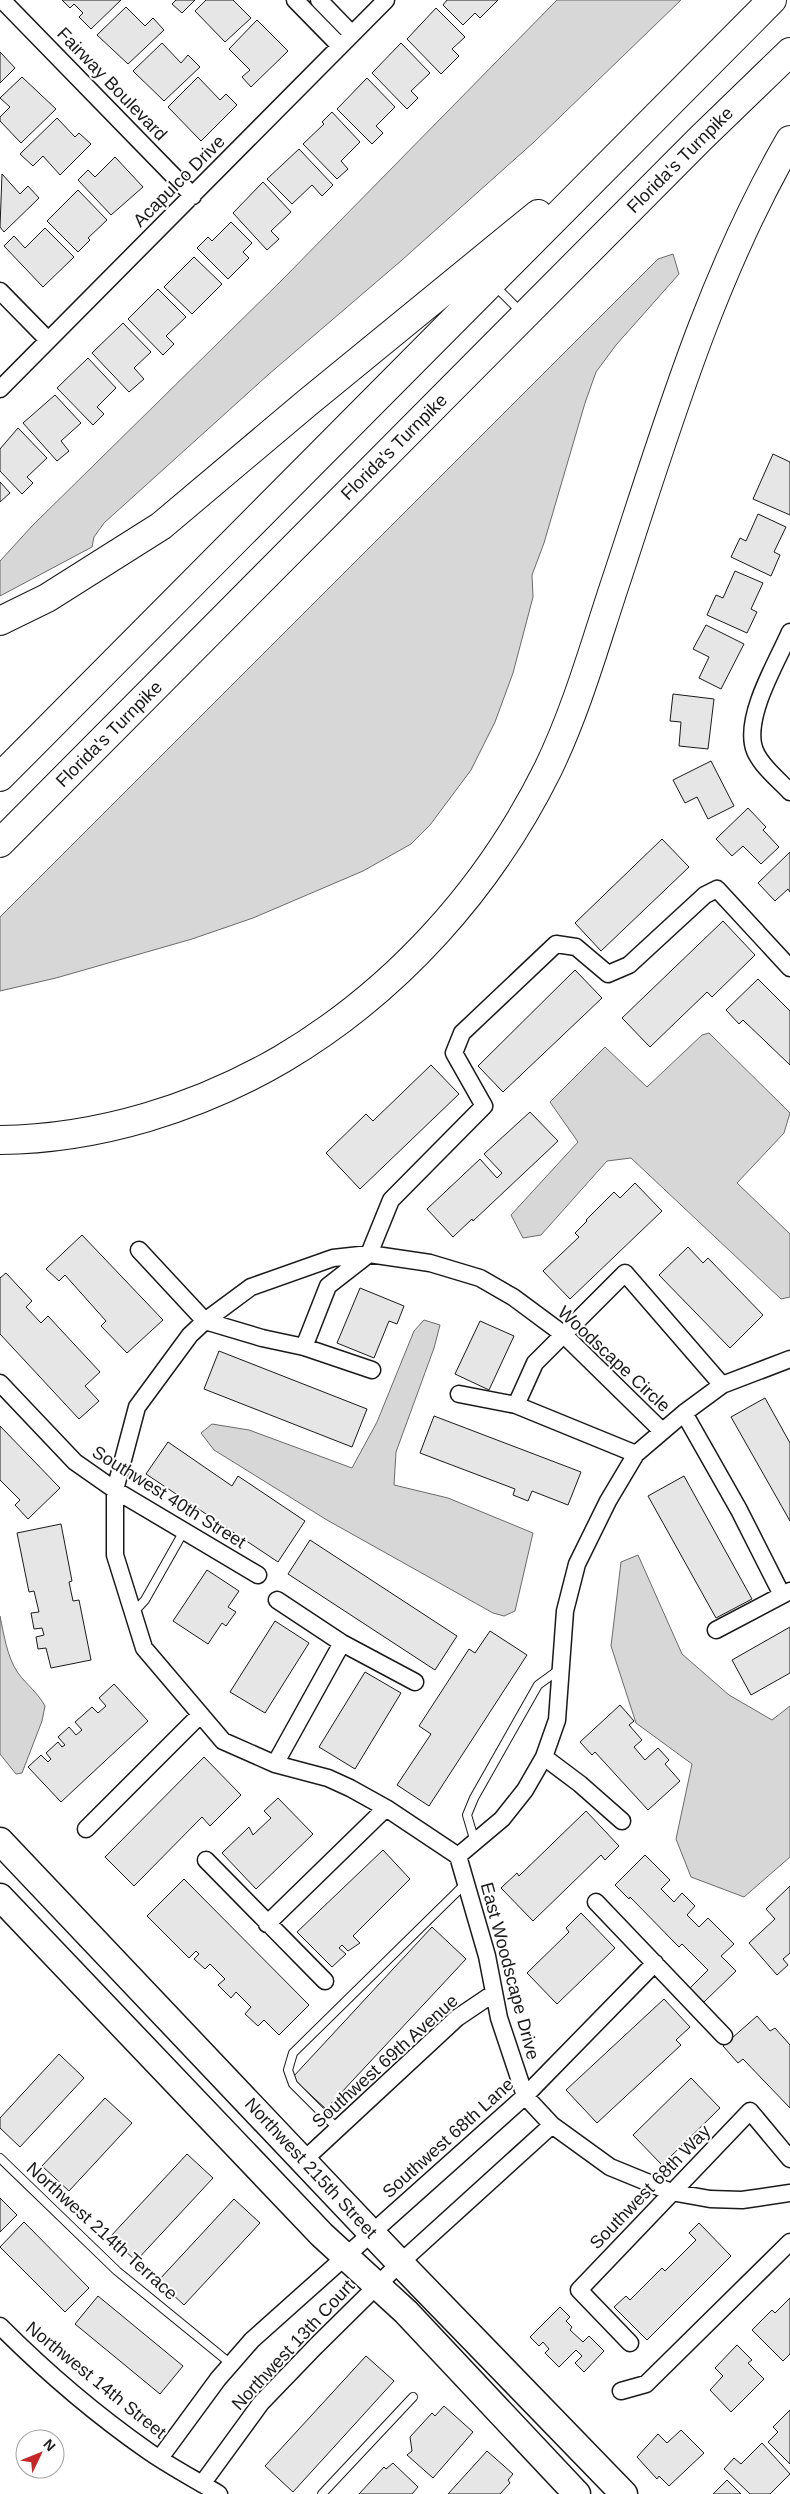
<svg xmlns="http://www.w3.org/2000/svg" width="790" height="2494" viewBox="0 0 790 2494" font-family="Helvetica,sans-serif">
<style>
.water{fill:#d7d7d7;stroke:#6a6a6a}
.building{fill:#e6e6e6;stroke:#1a1a1a}
.lines{fill:none;stroke-linecap:round;stroke-linejoin:round}
.lane-casing{stroke:#1a1a1a;stroke-width:10}
.street-casing{stroke:#1a1a1a;stroke-width:19}
.primary-casing{stroke:#1a1a1a;stroke-width:29}
.highway-casing{stroke:#1a1a1a;stroke-width:30}
.lane{stroke:#fff;stroke-width:8}
.street{stroke:#fff;stroke-width:16}
.primary{stroke:#fff;stroke-width:26}
.highway{stroke:#fff;stroke-width:28}
.labels{text-anchor:middle;dominant-baseline:central;stroke-width:4;stroke-linejoin:round;paint-order:stroke}
.street-label{font-size:18px;fill:#1a1a1a;stroke:#fff}
</style>
<rect width="100%" height="100%" fill="#fff"/>
<path class="water" d="M557 0H681L534 142 402 260 269 374 104 523 94 537 92 547 0 596V561L33 525 281 281Z
M673 254 679 274 616 345 596 372 585 403 544 543 532 575 533 597 513 673 495 722 471 770 430 825 411 844 363 871 253 918 192 939 56 978 0 991V917L658 259Z
M709 1033 790 1113 784 1133 737 1183 790 1234V1297L781 1299 631 1158 607 1161 541 1235 523 1238 511 1215 578 1142 550 1102 605 1047 647 1087 702 1035Z
M424 1320 440 1325 434 1348 396 1452 394 1485 448 1498 533 1533 515 1611 504 1616 493 1613 327 1520 214 1450 201 1433 212 1424 249 1430 352 1468 377 1422 414 1331Z
M638 1555 682 1654 729 1695 772 1720 790 1706V1857L744 1897 691 1877 676 1839 692 1764 636 1723 611 1646 621 1562Z
M0 1616C4 1635 7 1657 18 1673 27 1685 38 1693 45 1706L42 1721 22 1773 16 1774 0 1754Z"/>
<path class="building" d="M62 0H121L91 29 79 17 83 13 74 4 70 8Z
M176 0H195L182 13 172 4Z
M206 0H233L251 18 225 42 195 11Z
M447 0H498L480 18 475 13 463 25 443 5Z
M126 7 145 26 153 18 164 30 128 64 97 35Z
M436 8 465 37 452 49 459 56 441 74 407 39Z
M257 20 288 51 251 87 242 77 250 70 229 49Z
M162 43 181 63 188 55 200 67 164 101 133 71Z
M401 43 430 73 411 91 418 98 407 109 372 73Z
M0 52 15 68 0 83Z
M22 77 56 109 21 143 0 121V117L10 107 0 98Z
M198 77 220 100 226 94 237 105 201 141 168 107Z
M367 78 395 107 376 126 383 133 372 144 337 109Z
M332 112 360 142 341 161 348 169 337 179 303 144 324 124 322 122Z
M57 118 75 137 79 133 91 144 60 175 43 156 33 166 20 154Z
M299 149 333 185 322 196 312 185 292 204 267 179Z
M115 157 143 187 111 215 78 180 88 170 95 177Z
M2 174 20 194 28 186 39 198 4 232 0 227Z
M263 182 291 212 271 231 279 239 267 250 233 213Z
M78 190 107 220 88 238 90 240 78 252 47 221Z
M231 222 252 243 243 252 249 258 228 279 197 248 208 237 212 241Z
M45 228 74 257 43 287 4 246 14 236 25 248Z
M194 257 222 284 192 314 164 287Z
M158 289 186 317 166 336 174 344 163 355 128 319Z
M123 323 151 352 134 368 144 379 129 392 92 353Z
M88 358 116 388 97 407 104 414 93 425 57 388Z
M55 395 81 423 61 441 69 451 57 461 23 423Z
M18 428 47 458 27 477 33 483 22 494 0 471V449Z
M773 454 790 462V515L753 499Z
M0 482 10 493 0 502Z
M758 514 786 527 774 552 780 555 771 576 731 557 740 538 746 541Z
M735 571 763 583 751 609 757 612 747 633 707 615 716 595 723 598Z
M706 625 744 644 721 689 699 678 709 657 693 649Z
M673 694 714 699 708 749 679 746 681 722 670 721Z
M711 761 734 806 708 819 697 797 685 803 673 780Z
M748 808 766 827 763 830 779 847 761 864 743 846 732 856 716 839Z
M662 839 689 867 601 951 575 923Z
M790 852V892L788 889 775 901 758 883Z
M723 921 755 955 712 997 707 992 650 1047 622 1018Z
M575 970 602 998 503 1092 478 1066Z
M758 979 790 1011V1065L743 1020 739 1024 726 1010Z
M431 1065 459 1094 360 1189 326 1153 366 1114 373 1121Z
M530 1112 558 1141 473 1221 472 1219 453 1237 427 1209 480 1159 497 1178 502 1173 484 1154Z
M635 1183 662 1211 570 1299 543 1271 579 1237 575 1233 587 1221 586 1220 614 1192 620 1198Z
M82 1235 163 1320 127 1353 101 1326 106 1321 65 1275 59 1281 46 1269Z
M688 1247 703 1263 708 1258 763 1315 730 1348 659 1275Z
M6 1273 32 1301 26 1307 41 1323 48 1316 100 1372 85 1386 99 1401 79 1419 0 1334V1278Z
M360 1288 404 1306 397 1324 389 1321 374 1358 337 1343Z
M480 1321 514 1336 489 1390 455 1374Z
M219 1351 367 1409 352 1447 204 1389Z
M765 1398 790 1443V1521L731 1417Z
M434 1416 581 1472 568 1505 532 1491 528 1501 513 1495 515 1489 420 1453Z
M0 1426 60 1488 28 1519 15 1505 20 1500 0 1480Z
M168 1442 232 1486 238 1476 305 1521 278 1562 146 1474Z
M684 1476 752 1599 716 1618 648 1496Z
M61 1524 72 1581 69 1582 73 1601 79 1600 91 1660 51 1668 46 1648 38 1649 36 1637 44 1635 42 1628 34 1629 31 1613 39 1612 34 1591 29 1592 17 1533Z
M310 1540 457 1636 435 1670 288 1574Z
M207 1570 239 1591 228 1607 236 1612 226 1626 222 1623 208 1644 173 1621Z
M275 1621 309 1643 265 1713 230 1692Z
M790 1627V1673L751 1695 732 1660Z
M490 1631 527 1655 429 1806 397 1785 431 1734 419 1726 469 1649 475 1653Z
M365 1672 401 1693 355 1769 319 1747Z
M114 1684 148 1721 61 1802 28 1767 41 1755 48 1762 51 1759 46 1753 58 1742 62 1747 65 1745 58 1737 69 1727 76 1735 82 1730 75 1722 92 1707 98 1713 106 1706 99 1698Z
M620 1705 634 1721 629 1725 642 1740 634 1747 645 1760 658 1748 669 1760 665 1764 680 1781 648 1810 595 1752 592 1755 580 1742Z
M204 1757 241 1795 210 1826 202 1817 134 1886 105 1857Z
M278 1798 313 1834 256 1889 222 1853 249 1827 253 1835 271 1818 264 1811Z
M586 1811 619 1846 605 1860 601 1855 533 1921 501 1888 517 1873 519 1876Z
M383 1850 410 1879 353 1936 360 1943 348 1951 342 1945 339 1948 346 1954 332 1967 297 1932Z
M645 1855 670 1880 661 1889 674 1902 682 1893 695 1906 687 1915 699 1927 708 1918 734 1944 721 1956 736 1971 704 2002 690 1988 708 1970 682 1944 679 1947 630 1897 629 1899 615 1885Z
M184 1879 309 2005 279 2035 264 2020 258 2026 245 2014 251 2007 236 1992 231 1998 218 1985 225 1979 210 1964 205 1969 194 1959 199 1954 196 1951 189 1958 147 1916Z
M790 1886V1953L783 1959 788 1965 777 1975 749 1943 775 1919 766 1909Z
M581 1913 615 1948 557 2004 527 1973 569 1932 566 1928Z
M432 1927 466 1959 326 2109 292 2078Z
M664 1999 690 2027 676 2040 681 2045 597 2123 566 2090Z
M757 2016 770 2031 775 2028 790 2045V2108L743 2059 738 2063 723 2046Z
M59 2054 84 2078 20 2147 0 2128V2118Z
M691 2078 720 2108 662 2165 633 2135Z
M105 2098 132 2123 69 2191 42 2166Z
M187 2154 213 2178 136 2261 110 2237Z
M0 2198 17 2215 0 2232Z
M234 2199 260 2223 184 2305 158 2281Z
M24 2222 89 2288 65 2312 0 2247Z
M699 2223 731 2256 647 2340 614 2307 626 2296 630 2300 662 2268 665 2271 696 2240 689 2233Z
M98 2296 183 2366 160 2394 75 2324Z
M790 2298V2354L783 2361 752 2330 772 2310 775 2313Z
M560 2307 570 2317 566 2321 572 2327 570 2330 583 2342 589 2336 604 2351 584 2372 575 2363 582 2356 576 2350 559 2367 545 2353 549 2349 543 2342 539 2346 530 2337Z
M737 2345 752 2360 748 2363 764 2379 731 2412 710 2390 723 2376 715 2368Z
M366 2356 394 2381 293 2492 265 2466Z
M444 2406 473 2432 433 2478 407 2455 412 2451 410 2437 432 2413 435 2416Z
M790 2410V2464L768 2442 778 2432 773 2427Z
M681 2430 704 2453 669 2486 659 2476 657 2479 637 2457 658 2434 667 2443Z
M762 2443 790 2474 770 2494H750L724 2469 734 2458 741 2464Z
M487 2451 513 2474 508 2480 510 2483 500 2494H448Z
M393 2463 418 2487 412 2494H359L384 2467 386 2469Z
M727 2480 741 2494H713Z"/>
<g class="lines">
<g class="lane-casing">
<path id="lane" d="M494 285 522 313
M133 1613 145 1600 184 1531
M475 1842 467 1815 474 1798 538 1685 560 1669
M338 2129 293 2084 288 2070 293 2053 466 1883
M0 2158 117 2271 231 2364
M322 2494 413 2397"/>
</g>
<g class="street-casing">
<path id="street" d="M2 0 193 196
M295 0 340 46
M319 0 352 34
M0 291 48 340
M0 389 386 0
M790 632C777 662 747 711 753 744 756 762 778 779 790 792
M139 1250 205 1321 262 1338 304 1347 372 1370
M304 1347 328 1286 369 1254 391 1200 484 1106 454 1053 462 1033 556 944 576 947 608 974 629 965 705 895 717 889 790 968
M0 1383 75 1462 115 1490 258 1575
M459 1394 516 1405 636 1454
M516 1405 535 1363 625 1273 722 1385
M684 1413 739 1510 782 1595
M662 1431 563 1334 513 1297 480 1278 430 1263 369 1254 333 1258 251 1287 205 1321 190 1335 137 1407 115 1490V1555L144 1648 223 1741 275 1764 328 1778 350 1788 386 1808 458 1856 487 1956 499 2018 525 2096 552 2125 610 2167 671 2192 710 2199 742 2200 790 2193
M277 1600 342 1643 415 1682
M716 1630 790 1591
M544 1757 580 1784 622 1821
M275 1764 342 1643
M86 1829 200 1715
M458 1856 502 1819 525 1790 544 1757 557 1720 565 1611 577 1564 608 1501 636 1454 684 1413 722 1385 790 1359
M206 1860 325 1981
M596 1902 724 2036
M267 1924 386 1808
M304 2160 457 2018 494 1993
M0 2326C45 2371 95 2414 148 2451 171 2467 196 2480 219 2494
M630 2343 579 2290 750 2111 790 2159
M621 2391 646 2384 790 2242
M160 2458 218 2379 252 2340 525 2096 655 1963
M202 2484 261 2403 316 2346 400 2263 552 2125"/>
</g>
<g class="primary-casing">
<path id="primary" d="M0 1841 400 2263 624 2494
M0 1897 322 2235 406 2312 577 2494"/>
</g>
<g class="highway-casing">
<path id="highway" d="M0 621 47 598 161 526 307 403 538 214
M0 777 772 0
M0 843 700 139 790 52
M0 1140C98 1139 198 1108 282 1059 397 991 489 888 548 769 577 709 595 644 616 581 666 430 710 278 790 140"/>
</g>
<use href="#lane" class="lane"/>
<use href="#street" class="street"/>
<use href="#primary" class="primary"/>
<use href="#highway" class="highway"/>
</g>
<g class="labels">
<g class="street-label">
<text transform="translate(112 84) rotate(46)">Fairway Boulevard</text>
<text transform="translate(680 160) rotate(-45)">Florida's Turnpike</text>
<text transform="translate(179 181) rotate(-45)">Acapulco Drive</text>
<text transform="translate(394 447) rotate(-45)">Florida's Turnpike</text>
<text transform="translate(109 734) rotate(-45)">Florida's Turnpike</text>
<text transform="translate(614 1359) rotate(43)">Woodscape Circle</text>
<text transform="translate(169 1497) rotate(32)">Southwest 40th Street</text>
<text transform="translate(510 1971) rotate(75)">East Woodscape Drive</text>
<text transform="translate(385 2061) rotate(-42)">Southwest 69th Avenue</text>
<text transform="translate(448 2138) rotate(-42)">Southwest 68th Lane</text>
<text transform="translate(311 2168) rotate(47)">Northwest 215th Street</text>
<text transform="translate(650 2187) rotate(-46)">Southwest 68th Way</text>
<text transform="translate(102 2231) rotate(42)">Northwest 214th Terrace</text>
<text transform="translate(293 2345) rotate(-47)">Northwest 13th Court</text>
<text transform="translate(96 2380) rotate(39)">Northwest 14th Street</text>
</g>
</g>
<g transform="translate(40 2454) rotate(47)"><circle r="24" fill="#ffffff" stroke="#a3a3a3"/>
<path d="M0-4L9 19L0 12L-9 19Z" fill="#c62828"/>
<text y="-8" font-size="14" font-weight="bold" text-anchor="middle" fill="#1a1a1a">N</text>
</g>
</svg>
